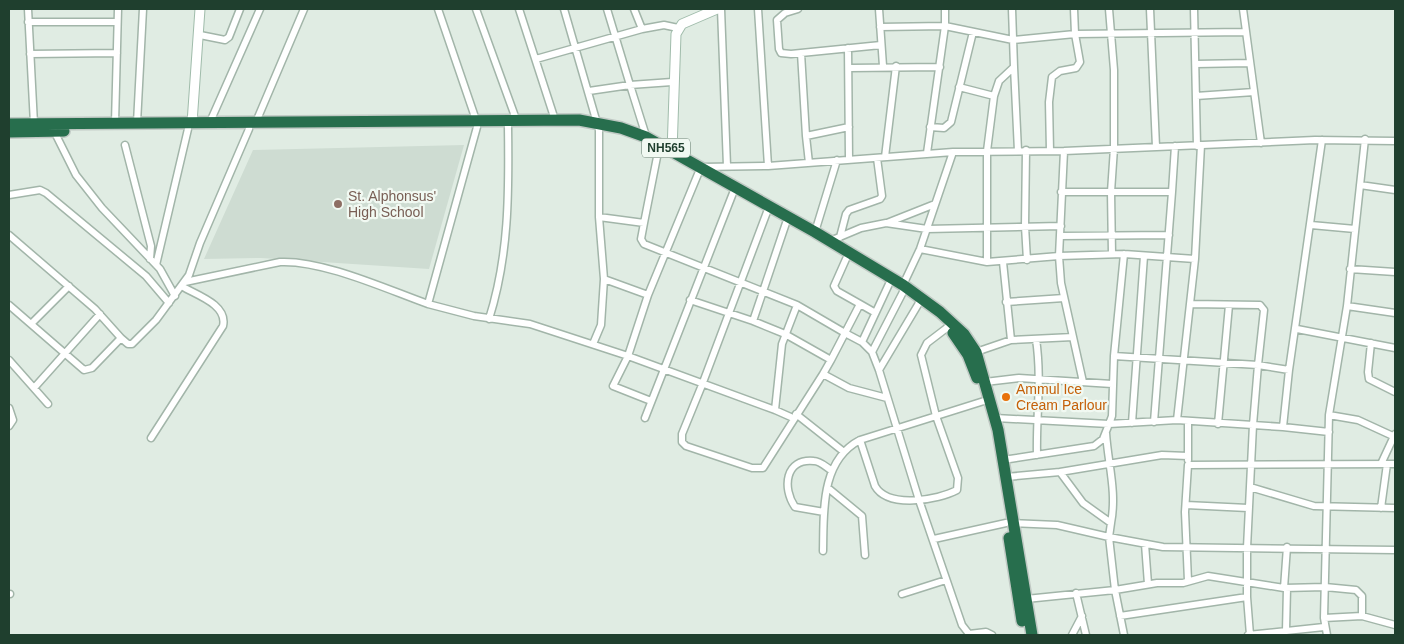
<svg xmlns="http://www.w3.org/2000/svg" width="1404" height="644" viewBox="0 0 1404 644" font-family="Arial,sans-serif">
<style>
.built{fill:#cedcd2}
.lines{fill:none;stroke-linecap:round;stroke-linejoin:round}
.street-casing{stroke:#a2b5a9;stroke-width:9}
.secondary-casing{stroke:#a0bcab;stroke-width:11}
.highway-casing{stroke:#c0c9c4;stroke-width:14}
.street{stroke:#fff;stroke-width:6}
.secondary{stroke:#fff;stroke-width:9}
.highway{stroke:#276e4d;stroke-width:11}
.education-dot{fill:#8d6e63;stroke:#f1f9f2;stroke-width:2}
.food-dot{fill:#e8710a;stroke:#f1f9f2;stroke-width:2}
.labels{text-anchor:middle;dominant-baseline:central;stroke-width:4.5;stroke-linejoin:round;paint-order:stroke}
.shield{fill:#f1f9f2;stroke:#5e7769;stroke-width:1}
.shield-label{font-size:12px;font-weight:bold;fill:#1f3f2e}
.education-label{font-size:14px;fill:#785e54;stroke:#f1f9f2;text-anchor:start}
.food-label{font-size:14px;fill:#c56008;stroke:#f1f9f2;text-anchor:start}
</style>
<rect width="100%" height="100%" fill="#e0ece3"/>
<path class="built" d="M464 145 429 269 261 258 204 259 253 150Z"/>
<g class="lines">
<g class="street-casing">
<path id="street" d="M28 9 34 124
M438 9 476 120
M476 9 516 119
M519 9 555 120
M564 9 599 130V217L604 279 648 295
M721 9 727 166
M758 9 768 166
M798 9 785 13 777 20 779 49 781 53 791 54 881 45
M879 9 883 66
M1109 9 1114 70V148L1111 192 1112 254
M1150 9 1156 147
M1194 9 1197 146
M1243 9 1261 143
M28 22H117
M880 27 945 26 1013 40 1075 34 1246 32
M642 29 664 25 678 28
M200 35 225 40 229 37 240 9
M848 48 849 159
M801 53 806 136
M30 54 117 53
M536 59 642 29 634 9
M1196 64 1250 63
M1014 67 1018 151
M850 68 940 67
M589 91 630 85 607 9
M994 96 999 81 1014 67 1012 9
M1196 96 1254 92
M210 122 260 9
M256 122 304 9
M115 123 118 9
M137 123 143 9
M477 127 428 304 474 316 530 324 628 356 648 295 698 174
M930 127 944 128 951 122 973 32
M54 131 76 175 102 208 160 269 175 296
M646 136 630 85 672 82
M125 145 151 246 150 259
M1026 150 1025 226 1027 260
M1050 151 1049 102 1052 77 1060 71 1076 68 1080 62 1075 34 1074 9
M1064 151 1059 256 1124 254 1195 259
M927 153 945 26V9
M885 157 896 66
M809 163 806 136 849 127
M702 167 768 166 953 152 1064 151 1315 140 1395 141
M1360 185 1395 190
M1061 192H1172L1175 146
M9 195 40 190 46 193 146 276 169 303
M767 212 702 385 682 434V442L686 446 752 468H763L823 374
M599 217 644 223 658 152
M644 223 641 239 644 244 797 305 782 344 775 410 628 356 613 386 651 401
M887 223 935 204
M1311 225 1355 229
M815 232 837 160
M9 235 95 309 121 338 128 344H132L156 320 189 275 200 243 249 129
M1060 236 1169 235
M840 237 846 214 849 210 880 199 882 196 877 158
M830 241 861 228 886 223 927 229 1061 226
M920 249 987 262V151L994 96 959 87
M846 259 834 286 837 291 860 304 845 333 862 342
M987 262 1059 256 1061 283 1083 382
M1003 262 1011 340
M156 265 188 129
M1350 269 1395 272
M185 282 280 262C323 260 386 289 428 304
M889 284 862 342 872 352 879 370 919 500 962 625 969 634 986 632 992 635
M903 285 920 249 953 152
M690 300 753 321 785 334 831 360 845 333 797 305
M1006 302 1064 298
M860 304 874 312
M1190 304 1260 305 1264 310 1258 365 1289 370 1322 140
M9 305 84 370 92 368 121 338
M1347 306 1395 313
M489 319C509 256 509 193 508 126
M753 321 786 223
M31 324 69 286
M1297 329 1395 348
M1036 339C1042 380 1036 415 1037 455
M1371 343 1368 372 1369 379 1395 392
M593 344 601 325 604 279
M872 352 903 292
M976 352 1011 340 1073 337
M9 360 48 404
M831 360 823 374 849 388 887 398
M879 370 919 303
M985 382 1019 378 1112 384
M34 388 100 314
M9 408 13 420 9 426
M775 410 793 418
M796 414 844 452
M1329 415 1358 420 1395 437
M645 418 733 193
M995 418 1109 424 1112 416 1114 356 1124 254
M1177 420 1195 259 1201 145
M1154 422 1172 192
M1132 423 1144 256
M1218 424 1229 305
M1283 427 1329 432
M1106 433C1108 464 1117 492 1111 523
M151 438 223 326C228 305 197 295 183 287
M860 440 875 486C888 509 938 500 957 490L958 478 936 416 921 355 927 343 948 327
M1003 460 1094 446 1103 439 1109 424 1177 420 1253 425 1258 365 1114 356
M1188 460V421
M1381 464 1395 434
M1060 472 1162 455 1188 456
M1006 477 1060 472 1083 503 1111 523 1109 537 1057 525 1013 523
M1250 487 1314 506 1395 508
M828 488 862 516 865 555
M1186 505 1248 508
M1381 508 1387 464
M824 512 795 507C782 488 785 458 814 461 820 461 826 467 831 470
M934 539 1006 523
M1145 544 1148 584
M823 551C824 512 820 461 860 440L984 401
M1188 581 1185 512 1188 465 1395 464
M1284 588 1287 547
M1076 593 1086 635
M9 594H10
M902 594 946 580
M1026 599 1115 590 1157 583H1183L1208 576 1284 588 1325 587 1356 590 1362 596V616
M1120 616 1247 597
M1324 618 1362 616 1395 625
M1286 631 1287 588
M1072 635 1082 616
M1124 635 1115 590 1109 537 1163 547 1395 550
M1248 635 1324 627
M1250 635 1247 597V548L1253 425 1283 427 1289 370
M1327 635 1324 618 1329 415 1347 306 1365 139"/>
</g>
<g class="secondary-casing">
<path id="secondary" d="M192 123 200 9
M672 152 676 34 682 24 717 9"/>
</g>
<g class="highway-casing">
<path id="highway" d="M9 124 579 120 621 128 646 137 815 232 903 285 940 312 964 334 976 352 998 430 1032 635
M9 132 64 131
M953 333 968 355 977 378
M1009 538 1022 621"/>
</g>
<use href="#street" class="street"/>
<use href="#secondary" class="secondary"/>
<use href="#highway" class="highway"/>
</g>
<circle class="education-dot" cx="338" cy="204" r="5"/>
<circle class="food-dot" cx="1006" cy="397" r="5"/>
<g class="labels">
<rect class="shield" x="642" y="138.5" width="48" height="19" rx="4"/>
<g class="shield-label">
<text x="666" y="148">NH565</text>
</g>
<g class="education-label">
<text x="348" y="196">St. Alphonsus'<tspan x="348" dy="16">High School</tspan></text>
</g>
<g class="food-label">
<text x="1016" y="389">Ammul Ice<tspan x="1016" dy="16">Cream Parlour</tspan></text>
</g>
</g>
<rect width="1404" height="644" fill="none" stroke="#1f3f2e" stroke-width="20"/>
</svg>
